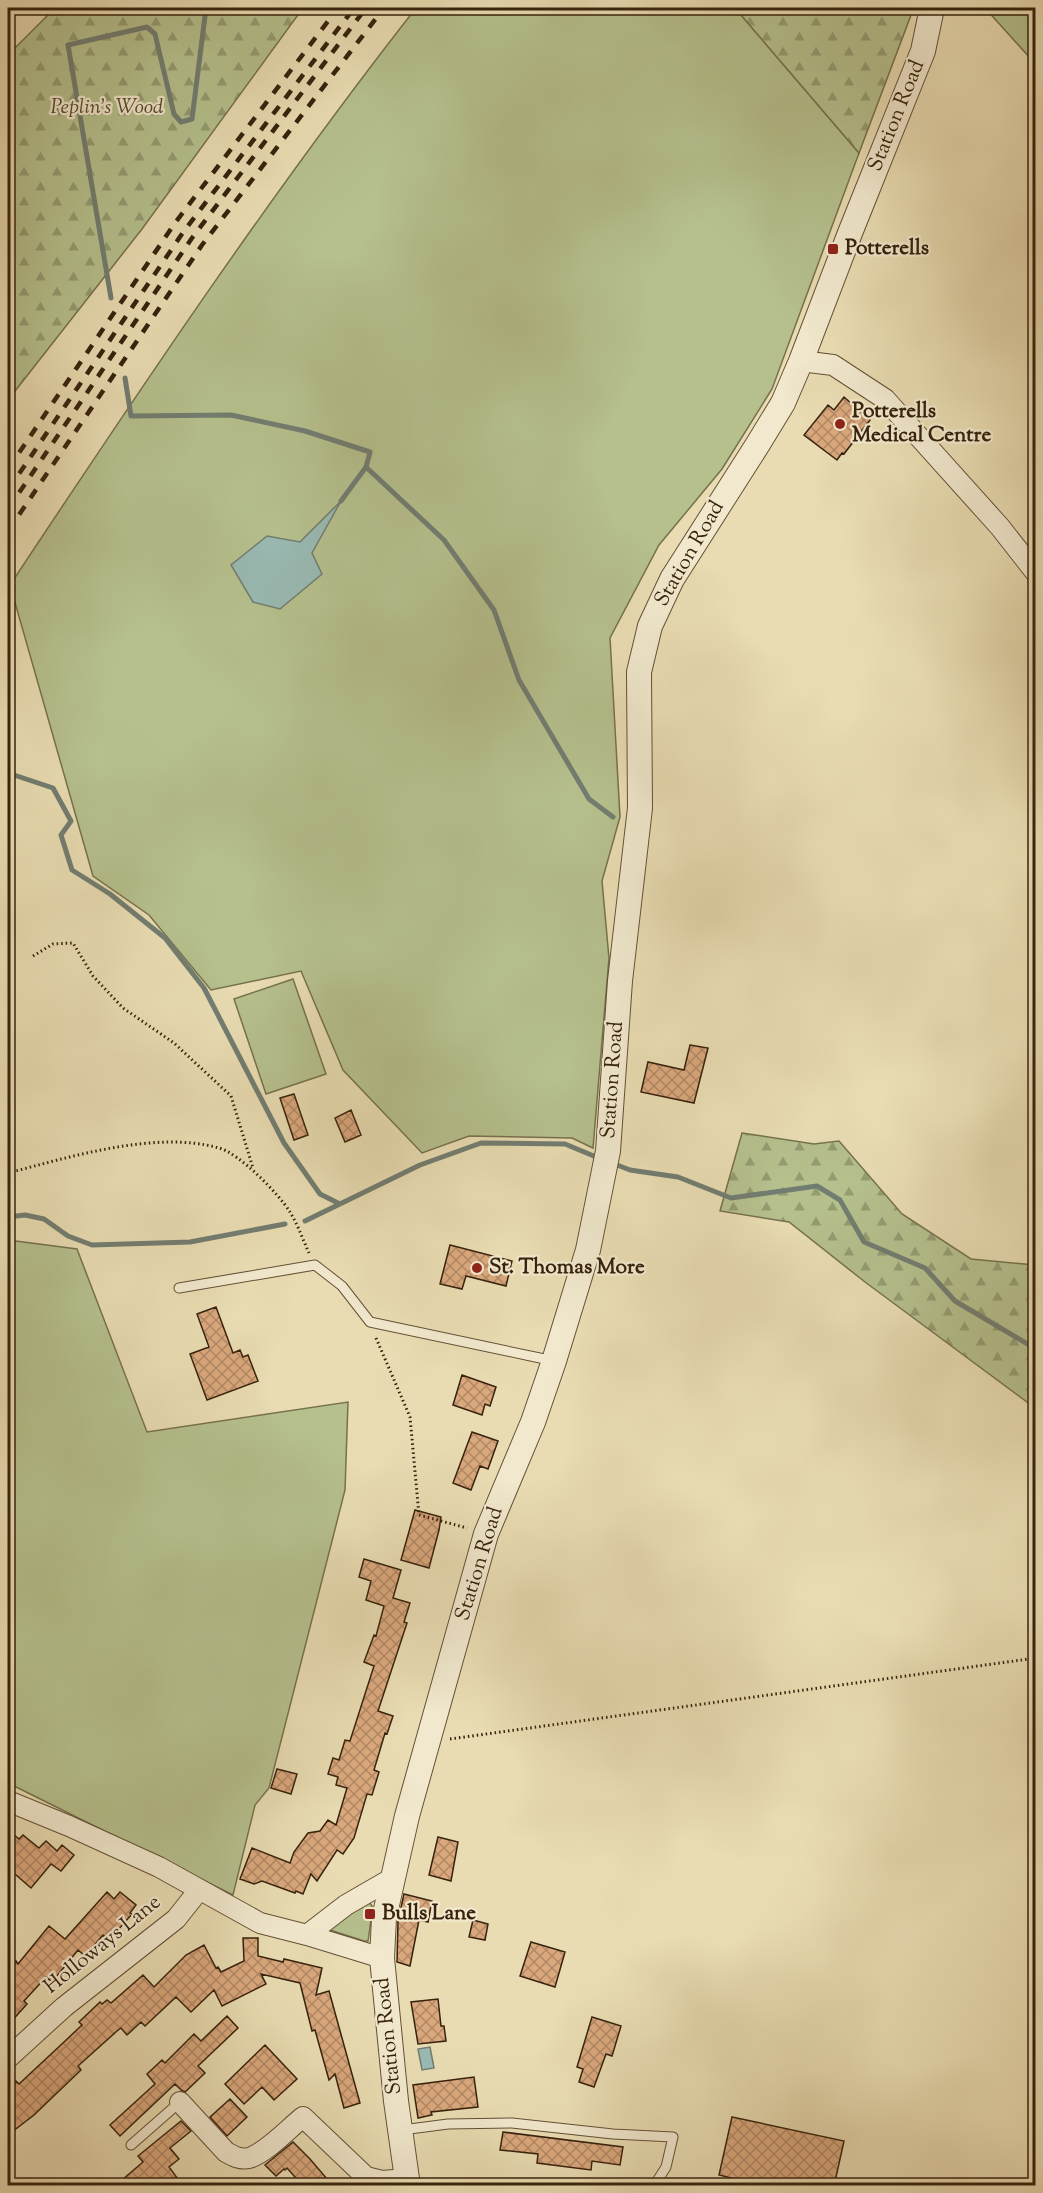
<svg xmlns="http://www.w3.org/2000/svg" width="1043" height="2193" viewBox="0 0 1043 2193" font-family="'Sorts Mill Goudy',serif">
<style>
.green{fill:#b5c08d;stroke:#76714d;stroke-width:1.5}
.forest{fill:url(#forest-firs);stroke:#76714d;stroke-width:1.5}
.water{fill:#99bab3;stroke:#727d71;stroke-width:1.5}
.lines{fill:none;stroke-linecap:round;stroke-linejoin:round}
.stream{stroke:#727d71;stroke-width:5}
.building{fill:url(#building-cross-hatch);stroke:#37220d;stroke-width:1.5}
.service-casing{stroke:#645036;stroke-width:11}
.minor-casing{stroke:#645036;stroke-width:22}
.tertiary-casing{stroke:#645036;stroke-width:26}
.path{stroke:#37220d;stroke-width:3;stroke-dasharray:1.5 3;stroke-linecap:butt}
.service{stroke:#f1e8cd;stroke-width:9}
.minor{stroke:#f1e8cd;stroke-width:20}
.tertiary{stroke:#f1e8cd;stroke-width:24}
.rail{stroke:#37220d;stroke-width:4.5;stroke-dasharray:10 10;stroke-linecap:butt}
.poi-dot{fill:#8f2418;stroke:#f1e8cd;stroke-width:2}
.labels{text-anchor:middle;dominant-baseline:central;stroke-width:4.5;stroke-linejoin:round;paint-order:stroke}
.park-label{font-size:21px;font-style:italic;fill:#564a2d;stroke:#f1e8cd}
.street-label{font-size:21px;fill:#37220d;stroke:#f1e8cd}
.poi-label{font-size:21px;font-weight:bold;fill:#37220d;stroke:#f1e8cd;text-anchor:start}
</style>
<defs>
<pattern id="forest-firs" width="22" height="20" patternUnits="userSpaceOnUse" patternTransform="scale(1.5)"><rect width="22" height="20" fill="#b5c08d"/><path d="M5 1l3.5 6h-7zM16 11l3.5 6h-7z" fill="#949c72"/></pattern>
<pattern id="building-cross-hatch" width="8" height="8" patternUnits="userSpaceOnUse" patternTransform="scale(1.5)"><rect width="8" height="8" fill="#daa87d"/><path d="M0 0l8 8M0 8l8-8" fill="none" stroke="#b28865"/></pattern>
</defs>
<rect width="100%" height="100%" fill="#e9dcb2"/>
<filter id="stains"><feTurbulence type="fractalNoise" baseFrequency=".00333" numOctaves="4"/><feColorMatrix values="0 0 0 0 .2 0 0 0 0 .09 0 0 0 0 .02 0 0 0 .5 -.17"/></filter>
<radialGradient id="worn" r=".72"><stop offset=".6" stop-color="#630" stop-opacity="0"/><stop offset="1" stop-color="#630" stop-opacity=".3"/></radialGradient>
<path class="green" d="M416 8H735L859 153 772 389 722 469 659 545 610 638 620 817 602 881 609 958 593 1148 572 1138 469 1136 422 1153 343 1070 301 971 211 990 149 915 93 876 10 585C140 389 271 193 416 8Z
M985 8H1035V54L1031 59Z
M293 979 326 1074 266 1094 234 999Z
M8 1240 77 1249 147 1432 348 1402 345 1490 269 1788 255 1805 233 1895 8 1783Z
M369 1902 372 1906V1908H367L366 1919 371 1920 368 1941H364L330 1930V1926Z"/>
<path class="forest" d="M55 8H303L142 229 8 400V55Z
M735 8H911V15L859 153Z
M742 1133 814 1144 839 1141 902 1214 971 1259 1035 1265V1408L865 1282 789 1222 720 1211Z"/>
<path class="water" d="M341 501 312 553 322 574 280 609 253 602 231 565 267 536 300 542Z
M430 2047 434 2068 422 2070 418 2049Z"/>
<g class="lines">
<path class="stream" d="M111 298 68 45 147 27 155 34 174 114 181 122 192 119 206 8
M125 378 131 416 231 415 305 431 370 452 366 467 341 501
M366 467 444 540 494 610 519 680 589 799 613 817
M8 773 53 788 71 821 61 835 72 870 110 894 165 938 204 988 284 1143 320 1194 340 1204
M612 1163 630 1170 678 1177 731 1198 817 1186 840 1200 864 1242 925 1268 955 1301 1036 1349
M8 1217 25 1215 44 1219 68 1236 92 1245 190 1242 285 1224
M305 1221 420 1165 481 1143 565 1144 601 1159"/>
</g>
<path class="building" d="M844 397 870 420 844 454 842 453 837 460 804 435 828 405 834 410Z
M690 1045 708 1048 694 1103 641 1092 648 1062 684 1070Z
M294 1094 308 1135 294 1140 280 1098Z
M351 1110 361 1135 345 1142 335 1118Z
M450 1245 512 1261 506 1286 466 1276 462 1289 440 1284Z
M216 1307 233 1353 240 1350 243 1357 248 1355 258 1381 207 1400 190 1354 209 1347 197 1314Z
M462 1375 496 1387 490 1406 485 1404 482 1415 453 1405Z
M472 1432 498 1441 488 1469 480 1466 471 1490 453 1483Z
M415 1510 441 1517 439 1530 429 1568 401 1560Z
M364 1559 401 1570 393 1598 410 1603 404 1622 407 1623 378 1711 393 1716 387 1734 385 1733 374 1770 379 1772 372 1795 367 1794 354 1838 343 1854 337 1850 317 1881 311 1874 303 1894 296 1891 295 1893 262 1881 254 1884 240 1879 252 1848 290 1863 294 1852 308 1833 320 1831 328 1820 336 1825 347 1788 336 1785 338 1777 328 1774 333 1758 339 1760 345 1740 350 1741 374 1666 364 1662 374 1635 376 1636 384 1606 366 1600 371 1581 359 1577Z
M277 1769 297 1774 291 1794 271 1788Z
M8 1830 19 1839 23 1835 39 1848 46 1841 57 1851 62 1845 74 1855 61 1871 51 1864 31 1888 8 1868Z
M438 1837 458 1842 451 1881 429 1875Z
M107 1892 114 1899 120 1892 136 1905 130 1913 132 1914 109 1940 103 1935 85 1956 78 1950 52 1982 46 1977 24 2001 27 2004 8 2025V1970L16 1961 18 1964 49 1926 65 1939Z
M404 1894 432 1901 428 1922 419 1920 410 1966 397 1962 398 1921Z
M473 1920 488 1924 485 1940 469 1937Z
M243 1938H258V1956L283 1962 284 1959 322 1968 316 1995 329 1991 360 2103 344 2108 335 2074 329 2080 315 2030 312 2031 300 1983 261 1974 266 1984 222 2006 214 1990 191 2012 176 1997 145 2026 141 2022 127 2035 121 2028 117 2031 78 2066 81 2070 34 2115 8 2135V2089L16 2081 19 2084 64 2042 82 2025 79 2022 100 2002 102 2004 107 2000 111 2003 143 1975 154 1987 186 1955 204 1945 216 1968 218 1967 221 1972 244 1961Z
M531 1942 565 1952 555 1987 520 1976Z
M438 1999 441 2026H444L446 2041 418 2044 411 2002Z
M227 2016 238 2028 198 2066 205 2073 185 2092 181 2090 175 2084 120 2136 110 2125 155 2084 147 2074 162 2060 165 2063 194 2034 201 2041Z
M592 2017 621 2026 612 2056 606 2054 594 2087 579 2082 583 2069 577 2067Z
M265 2045 297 2079 274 2100 262 2087 244 2104 225 2084Z
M474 2077 478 2107 431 2112 432 2115 418 2118 413 2085Z
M230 2099 247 2117 227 2136 210 2117Z
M732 2117 844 2141 834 2186H764L719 2175Z
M181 2121 191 2131 170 2148 179 2159 169 2167 183 2186H115L143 2162 138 2156Z
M503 2132 623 2147 620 2165 592 2161 591 2170 537 2163 538 2154 500 2150Z
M293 2142 310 2159 333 2186H303L287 2168 285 2170 284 2169 276 2176 265 2165Z"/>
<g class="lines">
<g class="service-casing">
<path id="service" d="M179 1288 315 1265 342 1286 370 1322 554 1361
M402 2130 448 2124 512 2123 613 2134 673 2137 666 2167 654 2186
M131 2145 180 2102"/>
</g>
<g class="minor-casing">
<path id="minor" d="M801 361 833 365 885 399 1000 527 1036 573
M8 1801 69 1826 159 1867 260 1923 307 1935 382 1958
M307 1935 346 1905 391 1879
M8 2058 64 2007 176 1919 199 1890
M180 2102 226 2152C233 2156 240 2160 249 2158 266 2153 289 2128 303 2117L366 2177 382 2181 407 2179"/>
</g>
<g class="tertiary-casing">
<path id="tertiary" d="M408 2186 396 2101 382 1958 384 1918 407 1816 486 1534 533 1422 554 1361 588 1250 608 1151 620 981 640 808 639 672 650 626 672 579 758 444 783 403 801 361 850 233 923 51 932 8"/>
</g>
<path class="path" d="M33 956 53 944 73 943 93 976 123 1008 174 1043 231 1096 253 1168
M8 1173C70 1157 156 1130 219 1148 239 1153 279 1194 290 1212 298 1225 303 1240 309 1253
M376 1338 410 1417 419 1515 467 1528
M450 1739 1036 1658"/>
<use href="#service" class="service"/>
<use href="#minor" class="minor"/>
<use href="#tertiary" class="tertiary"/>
<path class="rail" d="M8 469 175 223 338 8
M8 490 184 231 354 8
M8 509 192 238 366 8
M8 531 202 245 384 8"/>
</g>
<g class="poi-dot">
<rect x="827" y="243" width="12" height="12" rx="3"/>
<circle cx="840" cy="424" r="6"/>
<circle cx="477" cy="1268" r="6"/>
<rect x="364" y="1908" width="12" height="12" rx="3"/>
</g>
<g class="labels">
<g class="park-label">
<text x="107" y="108">Peplin's Wood</text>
</g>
<g class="street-label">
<text transform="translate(897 116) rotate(-68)">Station Road</text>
<text transform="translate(690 554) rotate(-60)">Station Road</text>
<text transform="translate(613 1080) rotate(-86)">Station Road</text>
<text transform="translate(480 1564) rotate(-73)">Station Road</text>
<text transform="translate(103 1945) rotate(-39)">Holloways Lane</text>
<text transform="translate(389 2036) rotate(-96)">Station Road</text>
</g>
<g class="poi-label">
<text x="845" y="249">Potterells</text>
<text x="852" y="412">Potterells<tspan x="852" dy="24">Medical Centre</tspan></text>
<text x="489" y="1268">St. Thomas More</text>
<text x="382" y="1914">Bulls Lane</text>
</g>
</g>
<rect width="1043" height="2193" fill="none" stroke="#e9dcb2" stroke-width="30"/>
<rect x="9" y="9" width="1025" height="2175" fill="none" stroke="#37220d" stroke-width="3"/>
<rect x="15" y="15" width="1013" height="2163" fill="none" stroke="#37220d" stroke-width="1.5"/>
<rect width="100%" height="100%" filter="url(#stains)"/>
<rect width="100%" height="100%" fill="url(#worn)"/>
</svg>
